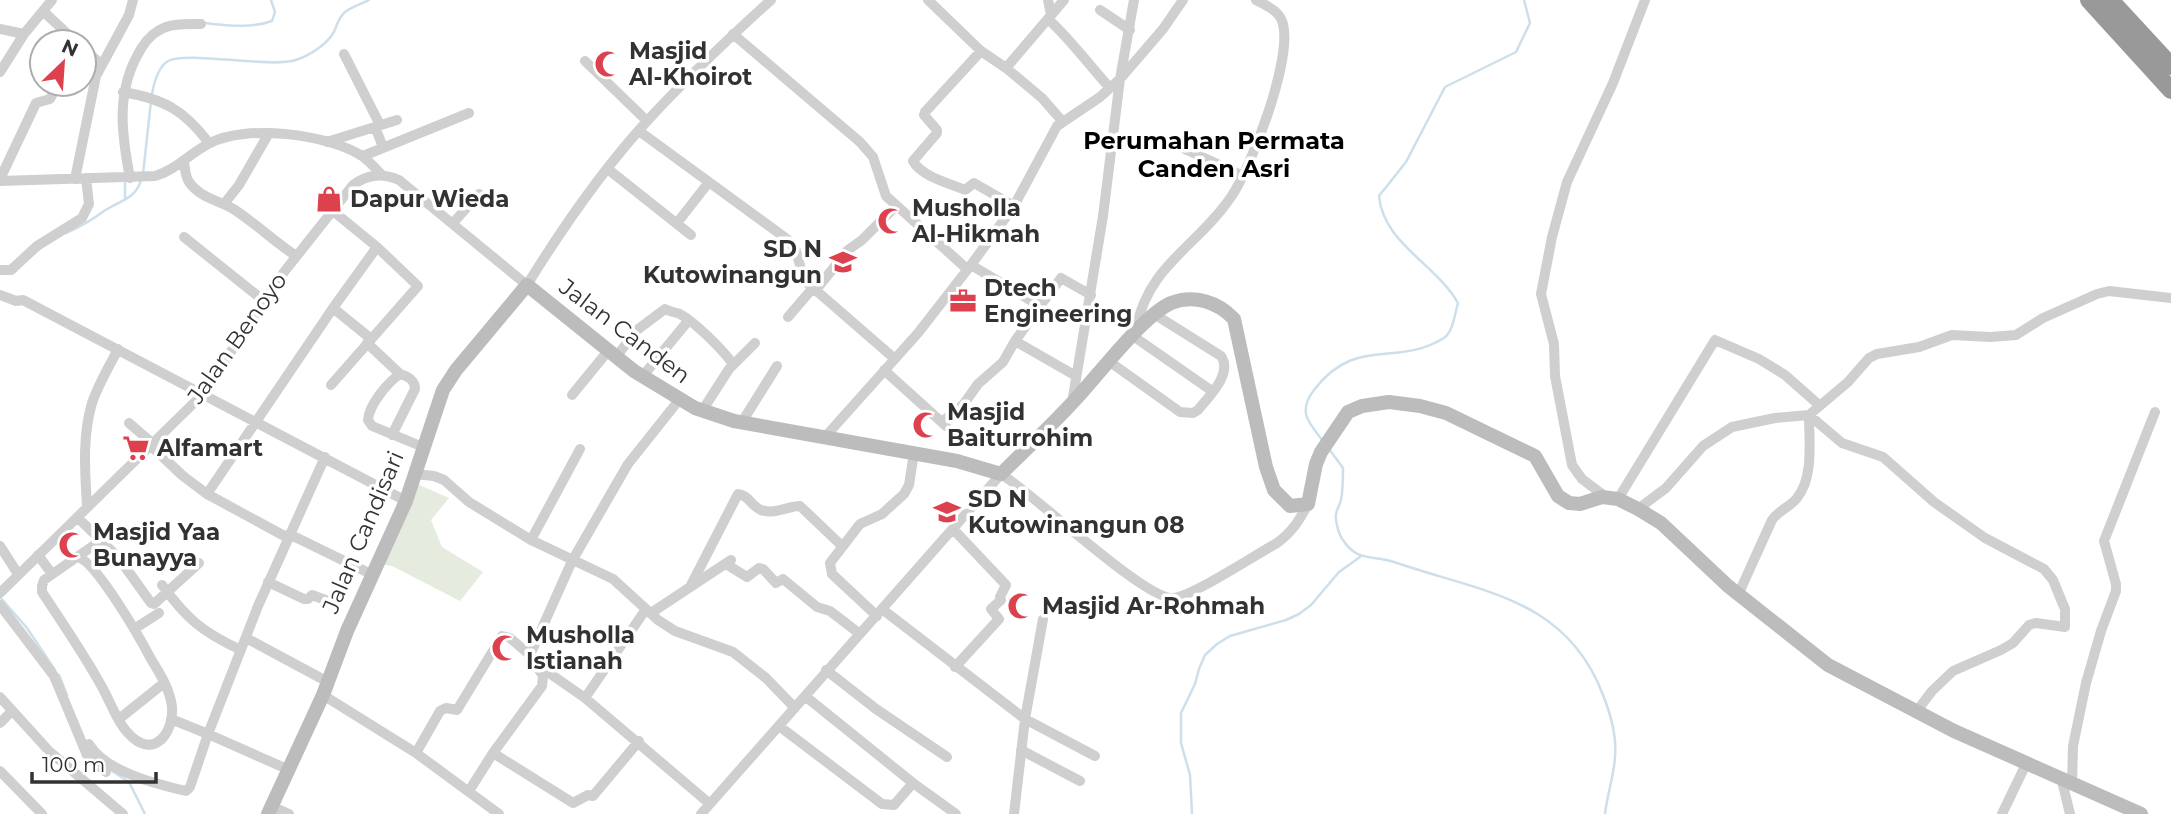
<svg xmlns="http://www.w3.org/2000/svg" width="2171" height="814" viewBox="0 0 2171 814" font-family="Montserrat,sans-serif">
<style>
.green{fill:#e5ebdf}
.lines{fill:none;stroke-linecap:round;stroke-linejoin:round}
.stream{stroke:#cddfea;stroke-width:2.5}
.street{stroke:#cfcfcf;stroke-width:10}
.secondary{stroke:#bcbcbc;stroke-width:14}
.highway{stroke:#999;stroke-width:18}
.labels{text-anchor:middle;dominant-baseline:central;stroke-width:7;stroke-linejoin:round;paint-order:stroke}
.poi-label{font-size:23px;font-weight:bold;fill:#323232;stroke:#fff;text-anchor:start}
.street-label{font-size:23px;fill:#323232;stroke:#fff}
.neighbourhood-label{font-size:24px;font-weight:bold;fill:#000;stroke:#fff}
</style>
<rect width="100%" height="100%" fill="#fff"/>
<path class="green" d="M417 484 449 498 431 520 442 547 483 572 460 601 392 566 381 564Z"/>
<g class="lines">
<path class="stream" d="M203 23C226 25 250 29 272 21L275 12 271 0
M152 94C154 83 158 67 168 61 184 51 266 67 292 61 305 58 324 47 332 35 337 28 337 19 345 12 351 7 361 4 369 0
M143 174 151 101
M125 179V200
M66 233C80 227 92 220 104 211 119 201 136 199 141 180
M1323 441C1309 423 1297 412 1314 390 1356 335 1395 368 1444 338 1453 332 1455 313 1458 303 1437 265 1383 243 1379 196L1406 162 1445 87 1516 52 1530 23 1524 0
M1329 449 1343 468C1343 479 1343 490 1341 500 1340 505 1336 510 1336 515 1335 521 1339 535 1343 540 1357 562 1373 555 1394 562 1480 592 1566 597 1603 695 1611 715 1617 735 1615 757 1614 776 1607 795 1605 814
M0 597 27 628 55 670
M59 675 67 695
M109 769 129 782 145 814
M1192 814 1190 775 1181 743V713L1195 684 1199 669 1205 655 1217 644 1230 636 1286 620 1299 614 1311 605 1339 572 1360 557"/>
<path class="street" d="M928 0 981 51 1006 68 1042 98 1063 122
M1048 0 1051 15
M1100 10 1130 30
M43 11 76 42
M1048 19C1071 40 1089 65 1110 88
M0 29 24 34
M733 34 860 142 873 157 886 196 967 269
M84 49 101 64
M981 51 925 112 924 115 937 130V133L913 161C922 177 949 183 965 190L974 183 1014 206
M344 54 380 125
M585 61 647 121
M1006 68 1064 0
M0 72 24 34 52 0
M123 92C164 99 184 110 209 143
M375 127 383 147
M639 131 787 239 796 251 804 280 895 359
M327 142 397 120
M1185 149 1243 176
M363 156 469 113
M184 161C185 168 185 176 189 182 201 199 220 200 235 210 256 224 275 242 296 256
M609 170 691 235
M130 178C122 136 116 95 137 56 142 46 149 36 158 31 170 23 187 24 201 24
M0 179 36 103 50 99 58 84
M75 179 96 76 129 15 133 0
M0 181 155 176C176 170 190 153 210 143 246 124 328 134 362 156 369 161 376 169 382 175
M224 204 239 185 269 133
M453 223 479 194
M677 223 709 182
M184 237 264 301
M971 265 1040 306 1015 341 1076 376
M0 270H11L37 246 82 218 89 204 86 178
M815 291 848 250 862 240 895 207
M0 295 16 301 23 300 406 501
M1040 306 1061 278 1091 295
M788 317 812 289
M1136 329C1148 265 1198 246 1231 197 1252 166 1292 60 1283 24 1280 11 1267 6 1256 0
M1133 336 1212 391
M370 338 333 308 377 247
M367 343 400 374C387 383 369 405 368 420L372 426 423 447
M616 357 637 330 665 309C670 312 675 312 680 314 696 323 722 349 733 364
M1110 362 1180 412 1193 413 1198 410C1209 396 1233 374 1221 356L1154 314
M884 370 946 426
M642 377 688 321
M331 385 418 286 377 247 333 211
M572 395 608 351
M1072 403 1103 216 1120 79 1134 0
M702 411 729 369 755 343
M742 422 777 366
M942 422 963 405 978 384 1003 362 1015 341
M129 423 152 443
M392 435 415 389C415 381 408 376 400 374
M825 437 918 333 971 265 1014 206 1057 126 1100 97 1120 79 1163 29 1183 0
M150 445 183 476 207 494 288 538
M414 474 434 476 444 480 469 502 531 540 613 579 658 620 675 631 733 652 766 678 795 708
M207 494 333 308
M1606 497 1582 479 1572 465 1555 376 1554 344 1541 294 1552 237 1567 182 1613 83 1645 0
M1618 499 1715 340 1759 359 1785 375 1819 405
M87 506C85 472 82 437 92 403 98 385 109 367 118 349
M1638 509 1666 488 1703 446 1732 427 1775 418 1809 415 1842 443 1883 457 1934 502 1985 538 2044 569 2053 580 2062 602 2065 609V627L2036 623 2029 625 2013 643 2001 650 1953 671 1932 691 1916 712
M77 517 118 557 151 603 154 604 199 563
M954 530 1006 585 1000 597 1001 600 991 609 999 619 955 667
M289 534 373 575
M531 540 580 449
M0 546 18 574
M38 555 52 574
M77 557C95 559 141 640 151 659 160 674 170 689 172 707 174 732 155 758 132 737 118 725 111 703 102 687 84 654 63 624 42 592V586L44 580Z
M77 557 100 541
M726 564 747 577 759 568 763 569 776 583 783 579 817 607 830 611 860 634
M268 582 304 599H308L312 595 328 601
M162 585C187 619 202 632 241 650
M691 585 738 494C749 495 751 506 761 510 774 515 788 506 800 506L842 546
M0 593 202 395 284 272 353 185C368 174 382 173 399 180L527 285C561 230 604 168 648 120 687 78 729 38 771 0
M1738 595 1772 520C1779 510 1790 507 1797 498 1814 477 1809 441 1809 415L1848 382 1869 358 1877 354 1919 347 1952 335 1990 337 2016 335 2043 318 2097 294 2109 291 2171 298
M0 605 54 676 87 755 106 772
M882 609 1025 719 1095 756
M651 613 731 560
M877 616 832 574 830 563 860 524 882 514 904 494 909 485 914 453
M134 629 159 613
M246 638 328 682
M539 666 585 698 710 804
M826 670 876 709 947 757
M323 695 416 753 499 814
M805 696 913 783 956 814
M0 697 49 751 123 814
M585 698 646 609
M119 719 164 683
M171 719 208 734 258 606 325 457
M0 723 12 711
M779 726 882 804 894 805 913 783
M89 744C106 772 156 784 186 791L190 787 208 734 287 769
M1021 750 1080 781
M416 753 440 711 446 708 457 710 502 636 510 638 530 655
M493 753 573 803 588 795 593 796 639 741
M0 771 42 814
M2062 781 2070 814
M2072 785 2073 746 2086 683 2101 631 2116 591V584L2104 541 2155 412
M469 791 493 753 542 686 543 676 530 655 572 561 617 483 628 464 679 400
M271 806 289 814
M701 814 1001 474C1034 494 1145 600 1173 598 1193 596 1255 555 1277 543 1292 532 1299 521 1308 504
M1014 814 1025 719 1043 619
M2002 814 2026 764"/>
<path class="secondary" d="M268 814 323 695 347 631 406 501 443 390 456 370 527 285 634 371 695 408 734 421 957 461 1001 474C1025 450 1050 427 1073 402 1097 377 1142 316 1171 303 1194 294 1218 302 1234 319L1266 467 1274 490 1290 506 1308 504 1316 464 1321 452 1348 412 1362 406 1389 402 1420 406 1446 413 1535 456 1558 496 1569 503 1580 504 1602 497 1618 499 1638 509 1661 523 1728 586 1828 665 1954 731 2141 814"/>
<path class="highway" d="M2089 0 2171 90
M2110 0 2171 66"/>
</g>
<defs>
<g id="mosque-bare" transform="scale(2.1)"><path d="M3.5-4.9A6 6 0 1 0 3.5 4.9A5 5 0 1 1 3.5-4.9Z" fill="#dc414d" stroke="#fff" stroke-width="2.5" paint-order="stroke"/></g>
<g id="shop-bare" transform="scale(2.1)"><path d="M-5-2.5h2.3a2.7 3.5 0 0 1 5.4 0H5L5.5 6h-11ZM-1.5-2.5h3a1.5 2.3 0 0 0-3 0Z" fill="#dc414d" stroke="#fff" stroke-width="2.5" paint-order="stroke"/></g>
<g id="school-bare" transform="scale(2.1)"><path d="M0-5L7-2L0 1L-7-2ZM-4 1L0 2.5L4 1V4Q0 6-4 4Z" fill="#dc414d" stroke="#fff" stroke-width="2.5" paint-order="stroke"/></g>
<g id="office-bare" transform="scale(2.1)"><path d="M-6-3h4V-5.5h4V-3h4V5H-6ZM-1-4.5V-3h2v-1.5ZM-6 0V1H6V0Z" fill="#dc414d" stroke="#fff" stroke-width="2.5" paint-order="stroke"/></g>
<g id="supermarket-bare" transform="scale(2.1)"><path d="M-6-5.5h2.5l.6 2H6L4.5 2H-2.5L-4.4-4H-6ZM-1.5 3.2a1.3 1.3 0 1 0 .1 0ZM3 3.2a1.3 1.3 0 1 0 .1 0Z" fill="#dc414d" stroke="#fff" stroke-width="2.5" paint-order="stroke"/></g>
</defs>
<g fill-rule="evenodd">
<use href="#mosque-bare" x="608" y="64"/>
<use href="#shop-bare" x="329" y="199"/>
<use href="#mosque-bare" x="891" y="221"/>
<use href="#school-bare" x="843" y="262"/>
<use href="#office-bare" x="963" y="301"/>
<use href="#mosque-bare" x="926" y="425"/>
<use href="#supermarket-bare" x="136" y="448"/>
<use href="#school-bare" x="947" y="512"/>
<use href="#mosque-bare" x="72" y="545"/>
<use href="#mosque-bare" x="1021" y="606"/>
<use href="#mosque-bare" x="505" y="648"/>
</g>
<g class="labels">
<g class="poi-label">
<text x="629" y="51">Masjid<tspan x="629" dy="26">Al-Khoirot</tspan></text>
<text x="350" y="199">Dapur Wieda</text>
<text x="912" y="208">Musholla<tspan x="912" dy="26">Al-Hikmah</tspan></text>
<text x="822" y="249" text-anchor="end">SD N<tspan x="822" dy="26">Kutowinangun</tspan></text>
<text x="984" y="288">Dtech<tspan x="984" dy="26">Engineering</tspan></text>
<text x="947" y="412">Masjid<tspan x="947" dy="26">Baiturrohim</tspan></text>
<text x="157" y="448">Alfamart</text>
<text x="968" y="499">SD N<tspan x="968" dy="26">Kutowinangun 08</tspan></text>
<text x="93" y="532">Masjid Yaa<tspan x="93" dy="26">Bunayya</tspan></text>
<text x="1042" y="606">Masjid Ar-Rohmah</text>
<text x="526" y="635">Musholla<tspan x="526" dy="26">Istianah</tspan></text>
</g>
<g class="street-label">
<text transform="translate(625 331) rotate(37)">Jalan Canden</text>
<text transform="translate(237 338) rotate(-55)">Jalan Benoyo</text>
<text transform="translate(363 532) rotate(-67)">Jalan Candisari</text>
</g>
<g class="neighbourhood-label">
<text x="1214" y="140">Perumahan Permata<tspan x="1214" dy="28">Canden Asri</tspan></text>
</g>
</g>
<g transform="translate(63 63) rotate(25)"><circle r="33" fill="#ffffff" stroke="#adadad" stroke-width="2"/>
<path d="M0-5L12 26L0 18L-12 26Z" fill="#dc414d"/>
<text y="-10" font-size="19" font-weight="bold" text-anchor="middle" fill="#323232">N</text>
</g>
<path d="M32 772v10h124v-10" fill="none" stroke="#323232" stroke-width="3.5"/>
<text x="42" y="772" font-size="21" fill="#323232" stroke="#ffffff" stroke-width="5" paint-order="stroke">100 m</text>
</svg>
